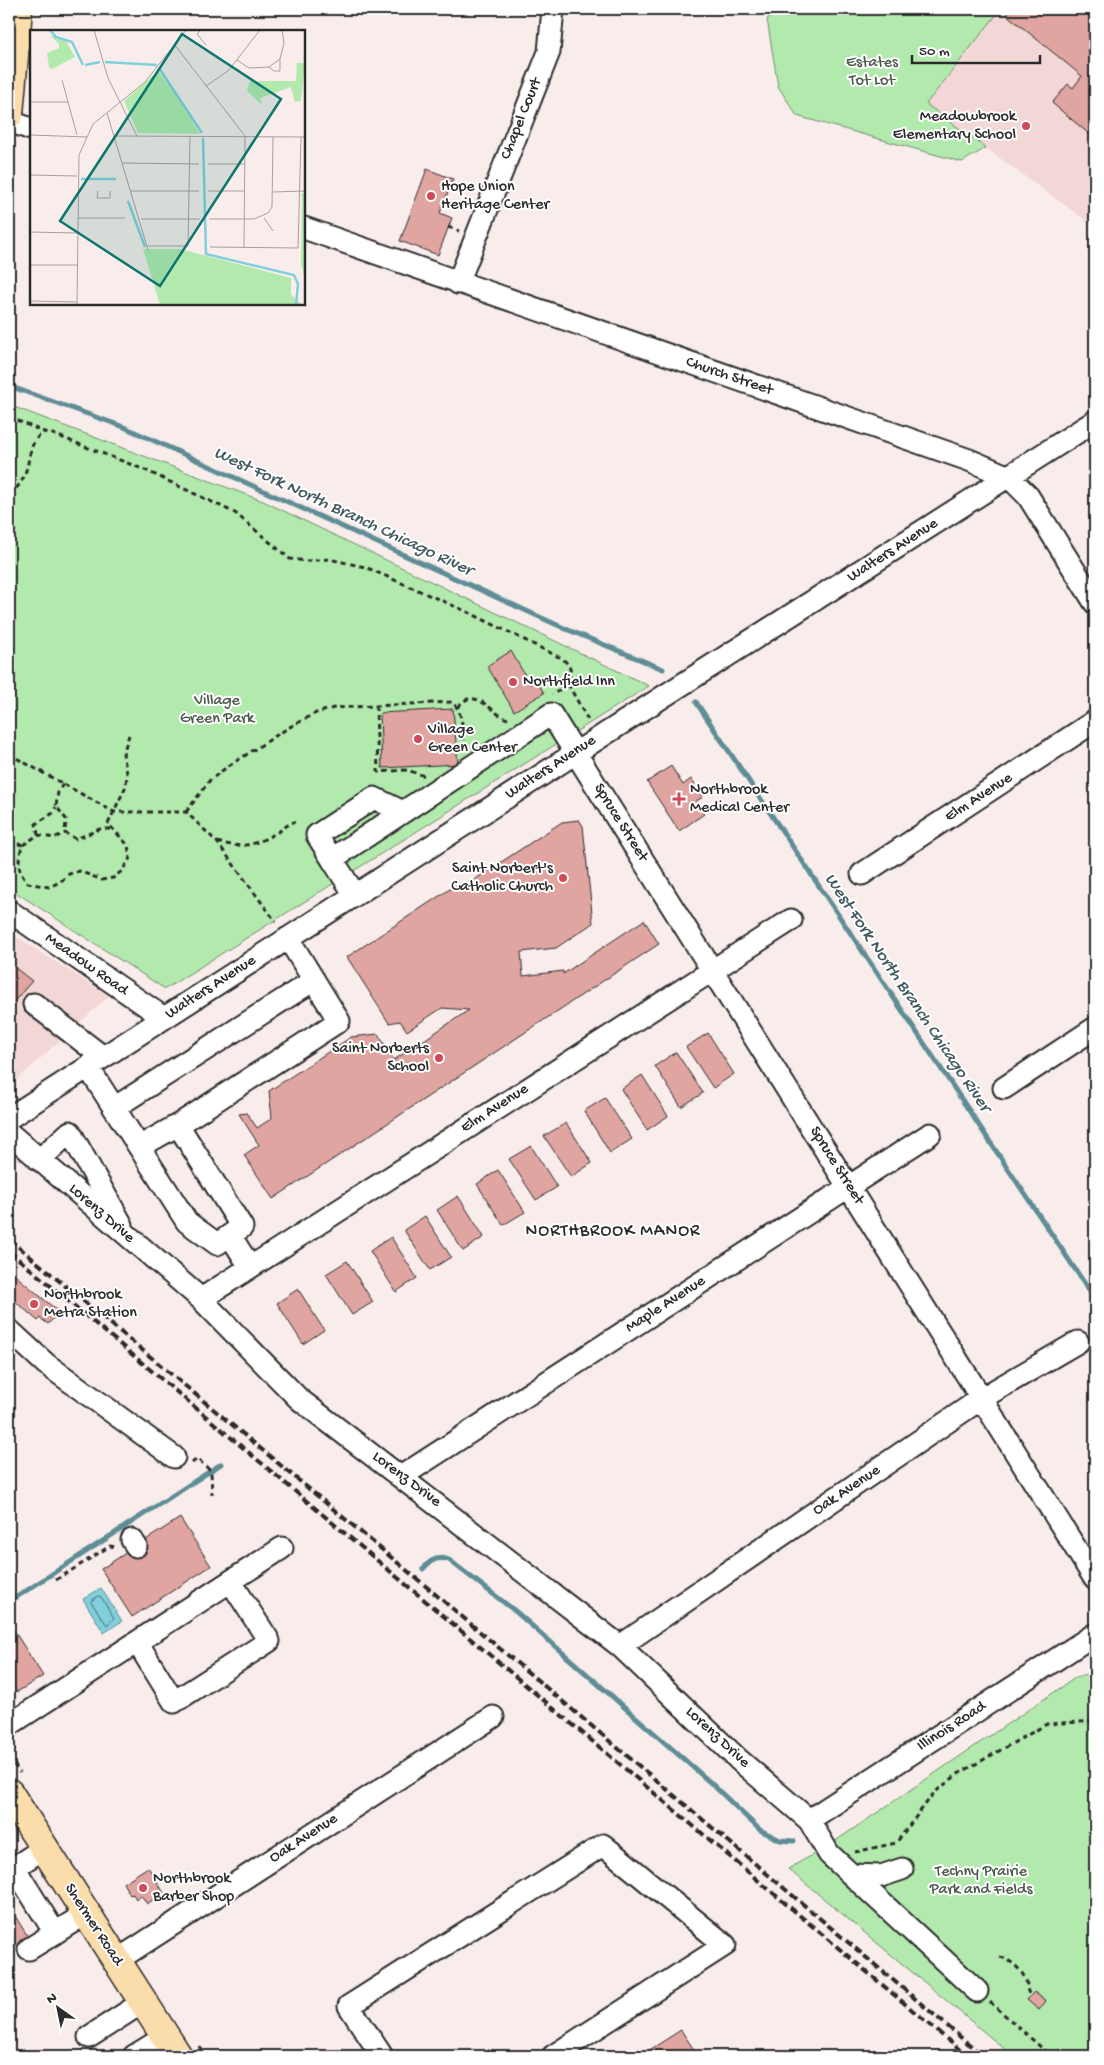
<svg xmlns="http://www.w3.org/2000/svg" width="1104" height="2065" viewBox="0 0 1104 2065" font-family="'Gochi Hand',sans-serif">
<style>
.built{fill:#f2d7d6}
.green{fill:#b2eaad;stroke:#6e8a6c}
.water{fill:#80cfdc;stroke:#5e8d95}
.lines{fill:none;stroke-linecap:round;stroke-linejoin:round}
.shore{stroke:#4d6d72;stroke-width:1}
.stream{stroke:#5e8d95;stroke-width:5}
.building{fill:#e0a5a1;stroke:#2b2b2b}
.minor-casing{stroke:#2b2b2b;stroke-width:25}
.major-casing{stroke:#2b2b2b;stroke-width:31}
.path{stroke:#2b2b2b;stroke-width:3;stroke-dasharray:5 4;stroke-linecap:butt}
.minor{stroke:#fff;stroke-width:21}
.major{stroke:#fbddab;stroke-width:28}
.rail{stroke:#2b2b2b;stroke-width:4;stroke-dasharray:8 4;stroke-linecap:butt}
.poi-dot{fill:#d1495b;stroke:#fff;stroke-width:2}
.labels{text-anchor:middle;dominant-baseline:central;stroke-width:4;stroke-linejoin:round;paint-order:stroke}
.park-label{font-size:16px;fill:#4d5b4c;stroke:#fff}
.poi-label{font-size:16px;fill:#2b2b2b;stroke:#fff;text-anchor:start}
.street-label{font-size:16px;fill:#2b2b2b;stroke:#fff}
.water-label{font-size:18px;font-style:italic;fill:#445c60;stroke:#fff}
.neighbourhood-label{font-size:18px;letter-spacing:1px;fill:#2b2b2b;stroke:#fff}
.inset-river{fill:none;stroke:#80cfdc;stroke-width:2.5}
.inset-road{fill:none;stroke:#a79f9f;stroke-width:1}
.view{fill:#0f766e;fill-opacity:0.15;stroke:#0f766e;stroke-width:2.5}
.inset-edge{fill:none;stroke:#2b2b2b;stroke-width:2.5}
</style>
<rect width="100%" height="100%" fill="#f9edec"/>
<filter id="ink" filterUnits="userSpaceOnUse"><feTurbulence type="fractalNoise" baseFrequency=".02" numOctaves="2"/><feDisplacementMap in="SourceGraphic" scale="10" xChannelSelector="R" yChannelSelector="G"/><feConvolveMatrix kernelMatrix="1 2 1 2 8 2 1 2 1" color-interpolation-filters="sRGB"/></filter>
<g filter="url(#ink)">
<path class="built" d="M1001 9H1095V227L926 105Z
M9 932 109 996 9 1087Z"/>
<path class="green" d="M783 9H1001L926 104 986 148 962 162 797 116 778 86 767 19Z
M9 405 263 501 649 686 165 989 9 888Z
M1095 1672V2056H1013L788 1869 831 1844 1075 1678Z"/>
<path class="water" d="M101 1588 122 1621 104 1633 83 1599Z"/>
<g class="lines">
<path class="shore" d="M98 1596 101 1597 114 1618 107 1625 91 1602Z"/>
<path class="stream" d="M9 386 124 427 566 629 663 669
M696 702 1095 1299
M423 1569C430 1560 439 1556 449 1560L515 1611 712 1784 760 1830 780 1840 794 1841
M9 1602 221 1464"/>
</g>
<path class="building" d="M1012 9H1095V139L1052 103 1068 84 1073 88 1082 76 1007 15Z
M427 169 453 179 440 213 452 218 438 255 400 241Z
M511 651 530 684 536 680 544 693 514 711 487 666Z
M453 709 458 764 382 768 380 713Z
M671 766 683 785 691 779 703 797 696 801 704 814 679 831 647 782Z
M579 820 583 826 593 923 556 948 521 952 523 976 563 971V974L644 920 659 944 273 1199 244 1155 259 1145 239 1114 247 1113 257 1128 272 1118 269 1091 351 1037 378 1034 394 1060 469 1010 442 1008 407 1031 400 1021 389 1023 347 957 459 883 462 888 562 822Z
M9 963 32 981 9 1007Z
M708 1033 734 1074 713 1088 686 1047Z
M676 1052 703 1093 681 1107 655 1066Z
M642 1075 668 1116 647 1130 621 1089Z
M605 1098 632 1139 610 1153 584 1111Z
M566 1123 592 1163 571 1177 544 1136Z
M531 1146 557 1187 536 1200 509 1159Z
M498 1170 525 1212 503 1225 477 1184Z
M458 1196 484 1237 463 1251 437 1210Z
M425 1216 451 1257 430 1270 404 1230Z
M391 1237 417 1278 396 1292 370 1251Z
M347 1261 373 1302 352 1315 326 1274Z
M9 1270 59 1312 48 1324 40 1318 38 1321 9 1296Z
M298 1289 324 1330 303 1344 277 1303Z
M180 1518 211 1566 132 1617 101 1569Z
M9 1623 43 1676 17 1692 9 1680Z
M148 1867 164 1893 147 1904 141 1895 136 1899 133 1894 130 1895 123 1883Z
M9 1906 28 1937 9 1949Z
M1034 1992 1046 2001 1039 2010 1027 2000Z
M681 2030 698 2056H640Z"/>
<g class="lines">
<g class="minor-casing">
<path id="minor" d="M9 121 31 129
M304 228 969 460 1009 477 1028 496 1095 603
M458 283 549 52 553 9
M332 859 317 835 374 798 403 812
M862 874 1095 721
M355 895 332 859 551 714 1095 1579
M9 911 164 1018
M34 1004 103 1057
M88 1067 187 1222 217 1244 242 1227 178 1125 339 1021 288 938
M1004 1088 1095 1028
M114 1108 314 980
M9 1118 661 698 1095 421
M9 1133 201 1299 299 1399 620 1646 739 1760 809 1820 829 1854 977 1991
M139 1147 178 1125
M39 1160 70 1132 122 1225
M230 1235 250 1267
M201 1299 791 920
M9 1330 46 1364 174 1457
M402 1476 930 1134
M132 1540 136 1546
M137 1642 174 1702 269 1641 231 1582
M620 1646 982 1398 1078 1342
M9 1725 282 1548
M809 1820 1095 1634
M14 1867 55 1933 85 1914
M9 1871 44 1848
M852 1875 881 1876 902 1869
M29 1949 55 1933
M116 1961 493 1717
M89 2037 143 2002
M134 2056 165 2037
M382 2056 349 2006 603 1845 725 1945 553 2056"/>
</g>
<g class="major-casing">
<path id="major" d="M9 114 18 9
M9 1793 178 2056"/>
</g>
<path class="path" d="M448 227 459 231
M9 417 44 432
M9 494C37 476 21 443 45 432L53 434 145 470 235 513 290 559 307 561 329 559 365 567 470 613 561 658C580 671 567 686 552 695
M568 684 588 720
M376 706 378 772 407 770 425 776
M458 707C475 684 492 715 508 719
M9 754 114 812H186L217 842 276 922
M63 784 58 792 56 806 66 819 65 833
M186 812 210 780 227 767 288 728 316 713 334 708 452 702C463 712 462 726 463 740
M38 835 36 824 53 813 56 807
M9 842 23 845C17 859 17 872 28 883L49 887 60 882 69 874 79 871 102 880 113 878 122 871 130 858 128 845 108 824 126 786 127 773 123 754 129 735
M217 842C244 849 255 845 278 832 285 828 288 823 295 822
M23 845 38 835 54 838 65 833 76 839 100 829H110
M192 1463 197 1459 211 1471 212 1494
M56 1580 110 1546 116 1547
M9 1757 20 1773
M855 1852 896 1843 934 1793 958 1774 1047 1724 1095 1721
M1000 1957C1010 1959 1023 1971 1026 1981 1028 1988 1026 1991 1031 1996
M990 2002 1051 2056
M199 2046 205 2056"/>
<use href="#minor" class="minor"/>
<use href="#major" class="major"/>
<path class="rail" d="M9 1239 434 1593 983 2056
M9 1251 967 2056"/>
</g>
</g>
<g class="poi-dot">
<circle cx="1026" cy="126" r="5"/>
<circle cx="431" cy="196" r="5"/>
<circle cx="513" cy="682" r="5"/>
<circle cx="418" cy="739" r="5"/>
<path d="M676.5 791.5h5v5h5v5h-5v5h-5v-5h-5v-5h5z"/>
<circle cx="563" cy="878" r="5"/>
<circle cx="439" cy="1058" r="5"/>
<circle cx="34" cy="1304" r="5"/>
<circle cx="143" cy="1888" r="5"/>
</g>
<g class="labels">
<g class="park-label">
<text x="872" y="63">Estates<tspan x="872" dy="18">Tot Lot</tspan></text>
<text x="217" y="701">Village<tspan x="217" dy="18">Green Park</tspan></text>
<text x="981" y="1872">Techny Prairie<tspan x="981" dy="18">Park and Fields</tspan></text>
</g>
<g class="poi-label">
<text x="1016" y="117" text-anchor="end">Meadowbrook<tspan x="1016" dy="18">Elementary School</tspan></text>
<text x="441" y="187">Hope Union<tspan x="441" dy="18">Heritage Center</tspan></text>
<text x="523" y="682">Northfield Inn</text>
<text x="428" y="730">Village<tspan x="428" dy="18">Green Center</tspan></text>
<text x="690" y="790">Northbrook<tspan x="690" dy="18">Medical Center</tspan></text>
<text x="553" y="869" text-anchor="end">Saint Norbert's<tspan x="553" dy="18">Catholic Church</tspan></text>
<text x="429" y="1049" text-anchor="end">Saint Norberts<tspan x="429" dy="18">School</tspan></text>
<text x="44" y="1295">Northbrook<tspan x="44" dy="18">Metra Station</tspan></text>
<text x="153" y="1879">Northbrook<tspan x="153" dy="18">Barber Shop</tspan></text>
</g>
<g class="street-label">
<text transform="translate(522 119) rotate(-68)">Chapel Court</text>
<text transform="translate(729 377) rotate(19)">Church Street</text>
<text transform="translate(893 551) rotate(-33)">Walters Avenue</text>
<text transform="translate(551 768) rotate(-33)">Walters Avenue</text>
<text transform="translate(979 798) rotate(-33)">Elm Avenue</text>
<text transform="translate(620 823) rotate(58)">Spruce Street</text>
<text transform="translate(86 965) rotate(35)">Meadow Road</text>
<text transform="translate(211 988) rotate(-33)">Walters Avenue</text>
<text transform="translate(495 1109) rotate(-33)">Elm Avenue</text>
<text transform="translate(836 1166) rotate(58)">Spruce Street</text>
<text transform="translate(101 1214) rotate(41)">Lorenz Drive</text>
<text transform="translate(666 1305) rotate(-33)">Maple Avenue</text>
<text transform="translate(406 1480) rotate(37)">Lorenz Drive</text>
<text transform="translate(847 1491) rotate(-34)">Oak Avenue</text>
<text transform="translate(952 1727) rotate(-33)">Illinois Road</text>
<text transform="translate(717 1738) rotate(43)">Lorenz Drive</text>
<text transform="translate(304 1839) rotate(-33)">Oak Avenue</text>
<text transform="translate(93 1925) rotate(57)">Shermer Road</text>
</g>
<g class="water-label">
<text transform="translate(343 512) rotate(25)">West Fork North Branch Chicago River</text>
<text transform="translate(907 993) rotate(56)">West Fork North Branch Chicago River</text>
</g>
<g class="neighbourhood-label">
<text x="613" y="1231">NORTHBROOK MANOR</text>
</g>
</g>
<g transform="translate(30 30)">
<rect width="275" height="275" fill="#f9edec"/>
<path d="M20 5 36 11 45 27 22 39 19 37 17 23 29 18V14ZM267 33H275L271 71 265 72 261 57 230 68 232 75 217 61 220 51H266ZM128 41 146 65 170 104 108 103 94 71ZM272 163H275V249L271 235ZM113 219H150L261 248V264L272 275H130Z" fill="#b2eaad"/>
<path class="inset-river" d="M20 0 26 7 42 12 53 35M75 32 127 35M55 35 70 32M129 38 172 103M173 108 176 224 264 245 268 254 266 275M51 149H86M98 171 115 217"/>
<path class="inset-road" d="M64 0 78 48 107 106M171 0 167 4 176 15M144 14 215 106 214 217M207 30 219 38 239 37 250 29 254 13 252 0M239 37 244 41H250V29M32 50 47 105M176 56 198 41 230 0M0 72H38M77 83 118 220M0 105 57 107M86 106 275 107M93 133 169 134M178 134H215M0 145 47 146M68 161 67 168H80V161M101 161H169M178 161H215M243 162 275 161M48 188H95M234 188 243 201M111 189H170M179 189H224L238 183 242 177 243 107M0 202 47 203M118 216H158L160 106M180 217 268 218 271 107M0 235H47M0 271 47 272M47 275 49 125 63 94 115 52 156 0"/>
<path class="view" d="M152 4 251 69 130 256 30 191Z"/>
<rect width="275" height="275" class="inset-edge"/>
</g>
<rect width="1104" height="2065" fill="none" stroke="#fff" stroke-width="30"/>
<rect x="15" y="15" width="1074" height="2035" fill="none" stroke="#2b2b2b" stroke-width="2" filter="url(#ink)"/>
<g transform="translate(58 2008) rotate(327)" stroke="#ffffff" stroke-width="4" paint-order="stroke">
<path d="M0-4L9 19L0 12L-9 19Z" fill="#2b2b2b"/>
<text y="-8" font-size="14" font-weight="bold" text-anchor="middle" fill="#2b2b2b">N</text>
</g>
<path d="M912 55v8h128v-8" fill="none" stroke="#2b2b2b" stroke-width="2.5"/>
<text x="919" y="55" font-size="15" fill="#2b2b2b" stroke="#ffffff" stroke-width="4" paint-order="stroke">50 m</text>
</svg>
